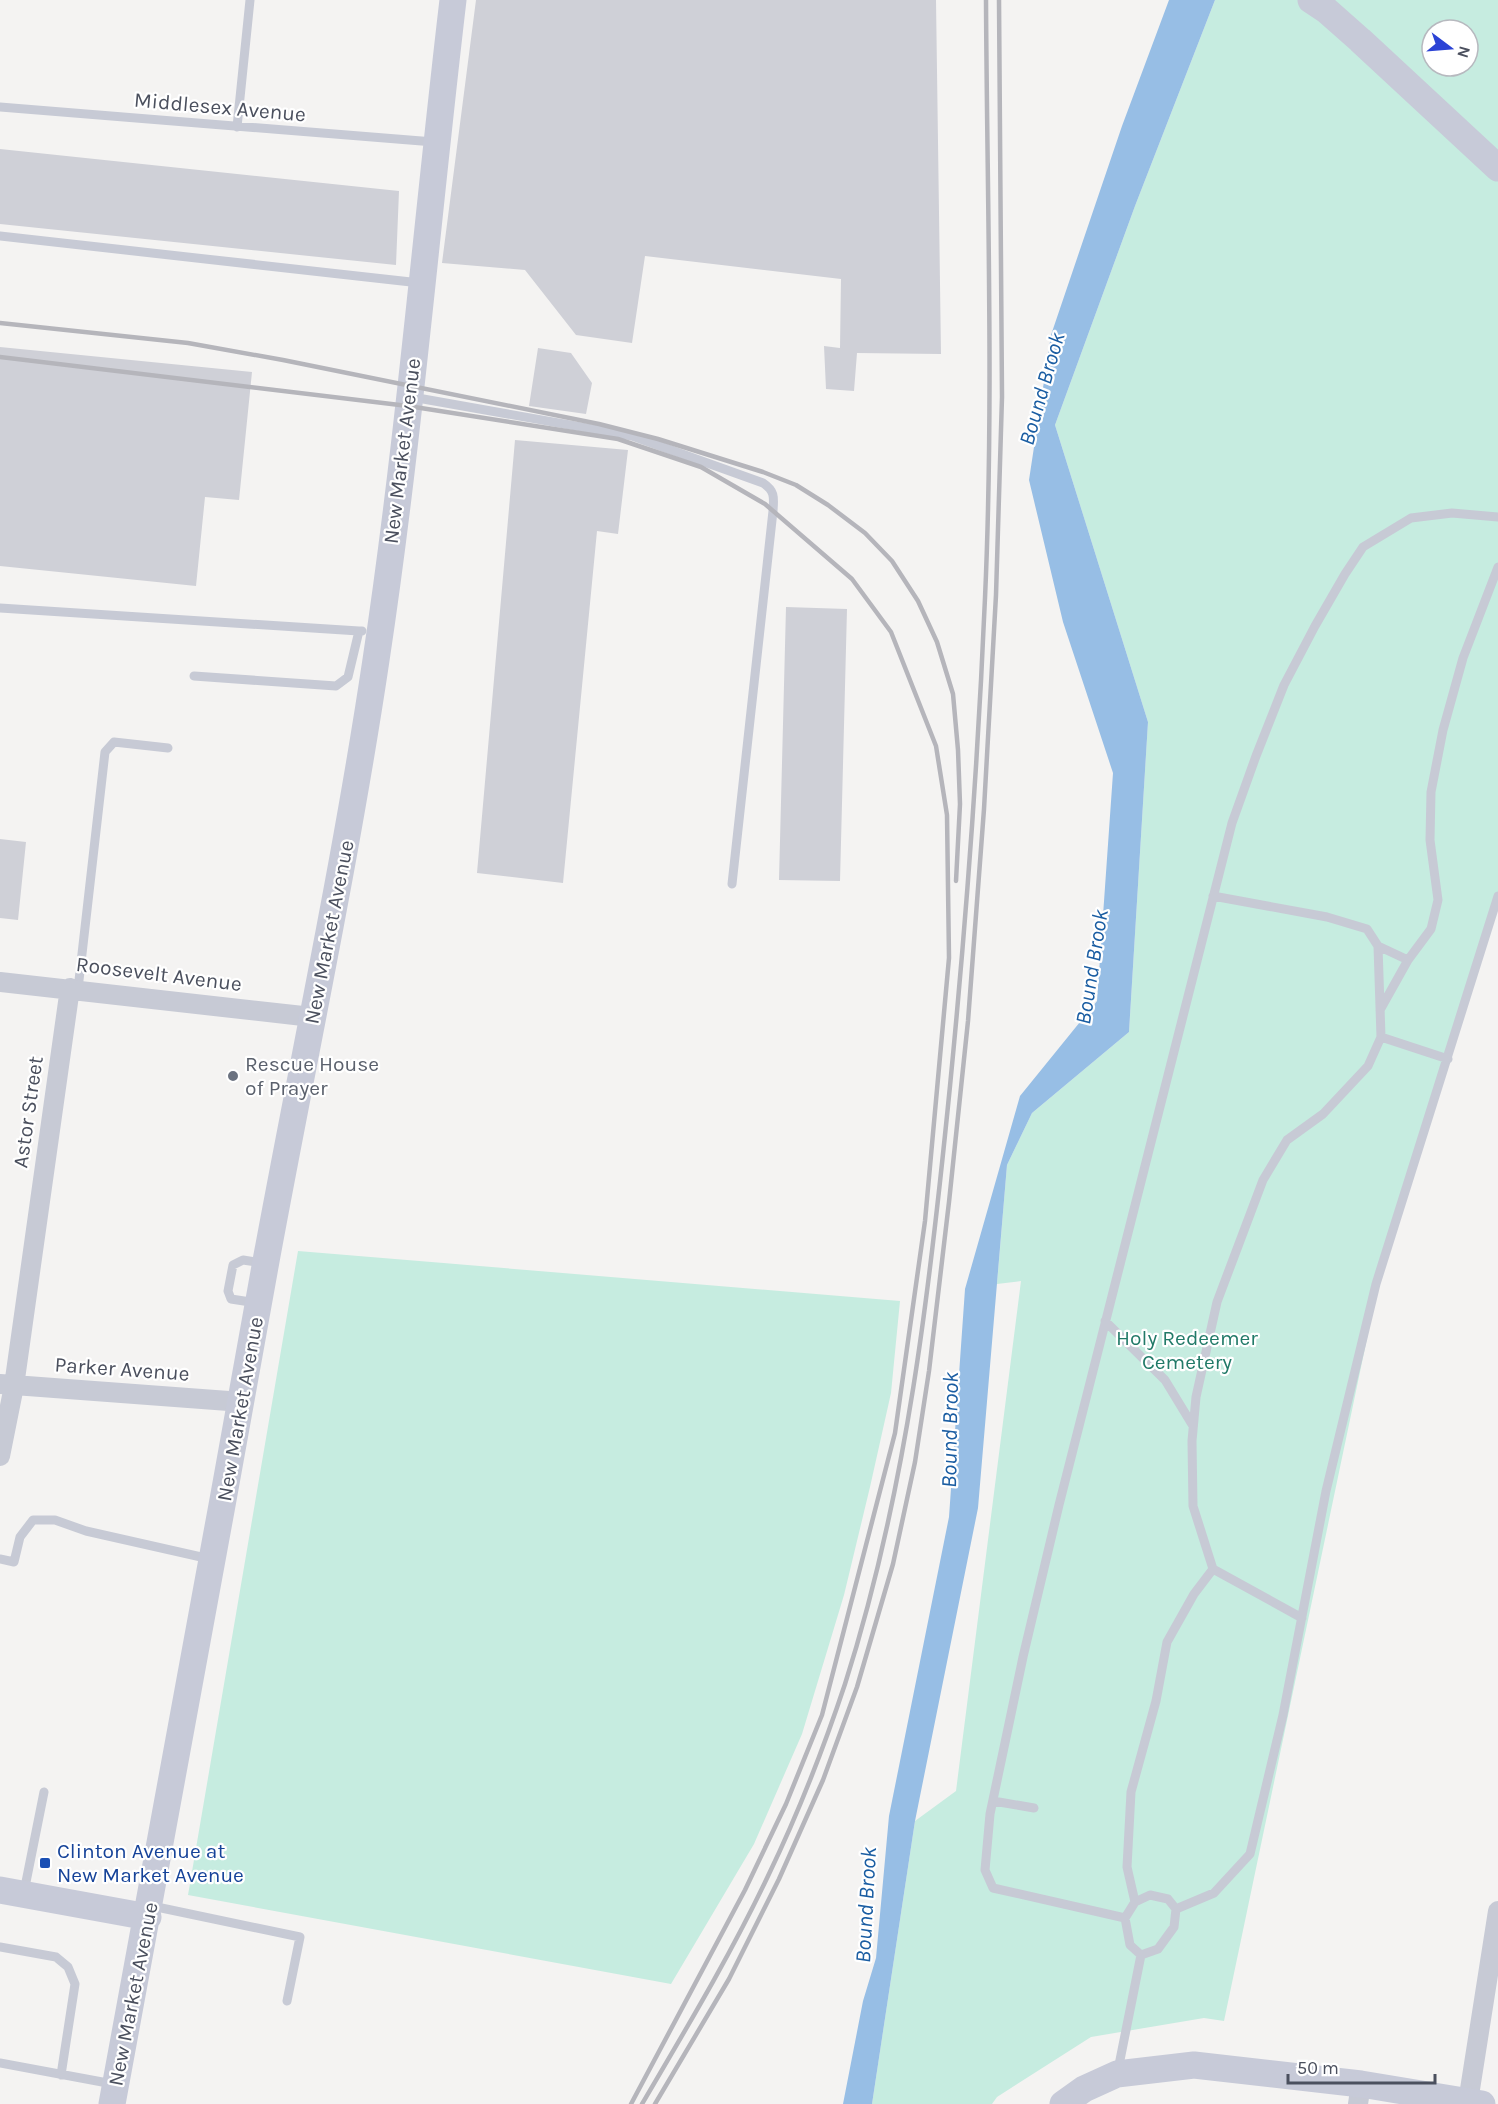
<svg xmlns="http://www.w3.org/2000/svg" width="1498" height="2104" viewBox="0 0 1498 2104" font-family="Karla,sans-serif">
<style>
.green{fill:#c6ece0;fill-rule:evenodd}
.water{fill:#97bee5}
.building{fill:#cfd0d7}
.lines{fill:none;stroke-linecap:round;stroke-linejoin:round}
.lane{stroke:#c7cad5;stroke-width:9}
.street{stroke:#c7cad5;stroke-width:20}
.secondary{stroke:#c7cad8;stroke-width:27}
.rail{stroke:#b5b5bb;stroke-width:4.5}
.worship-dot{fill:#6b7280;stroke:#fff;stroke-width:2}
.transit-dot{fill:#1a4fb4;stroke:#fff;stroke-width:2}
.labels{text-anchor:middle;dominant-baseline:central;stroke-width:4.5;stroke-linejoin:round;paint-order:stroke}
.street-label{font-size:21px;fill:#4b505e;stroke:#fff}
.worship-label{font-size:21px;fill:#5b616d;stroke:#fff;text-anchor:start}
.park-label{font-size:21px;fill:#217a68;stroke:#fff}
.transit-label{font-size:21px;fill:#164399;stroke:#fff;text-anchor:start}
.water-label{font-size:22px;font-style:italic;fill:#1a5da2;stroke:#fff}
</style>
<rect width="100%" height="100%" fill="#f4f3f2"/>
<path class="green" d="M1215 0H1498V903L1378 1286 1224 2021 1204 2018 1091 2037 997 2097 992 2104H872L915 1821 956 1791 1021 1281 997 1284 1007 1165 1032 1113 1129 1032 1148 722 1055 425 1135 206ZM1432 30H1468V66H1432Z
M298 1251 900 1301 891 1393 870 1487 844 1595 802 1734 754 1844 671 1984 188 1895Z"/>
<path class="water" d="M1169 0H1215L1135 206 1055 425 1148 722 1129 1032 1032 1113 1007 1165 978 1508 915 1821 872 2104H843L863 2001 876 1958 889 1816 949 1517 965 1289 1020 1096 1097 1001 1113 773 1063 622 1029 480 1051 335 1122 126Z"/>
<path class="building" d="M476 0H936L941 354 857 353 854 391 826 389 824 346 840 348 841 279 645 256 632 343 576 335 525 270 442 263Z
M0 149 399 191 396 265 0 224Z
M0 347 252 372 239 500 205 497 196 586 0 566Z
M538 348 571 353 592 383 586 414 529 406Z
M515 440 628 450 618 534 597 531 563 883 477 873Z
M786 607 847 609 840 881 779 880Z
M0 839 26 842 18 920 0 918Z"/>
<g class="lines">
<path class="lane" d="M0 107 434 142
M237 127 250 0
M0 236 420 283
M412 397 632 436 763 483C775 491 774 497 773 511L732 884
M0 608 359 631
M194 676 336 686 348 677 359 631H362
M1213 896 1327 917 1367 929 1378 946 1381 1037
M1378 946 1408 960 1380 1010
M1408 960 1431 929 1438 900 1430 840 1431 792 1443 730 1463 658 1498 567
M78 989 105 752 114 742 168 748
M257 1303 231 1299 228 1291 233 1265 243 1260 262 1263
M1105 1321 1165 1380 1193 1426
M0 1559 14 1562 20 1537 33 1520H55L86 1531 210 1559
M1213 1569 1193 1506 1192 1441 1196 1397 1217 1302 1263 1180 1287 1140 1323 1114 1368 1066 1381 1037 1448 1059
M993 1801 1034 1808
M24 1892 44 1792
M1150 1895 1168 1899 1176 1909 1174 1927 1158 1949 1141 1955 1130 1945 1125 1918 1135 1902Z
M1135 1902 1127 1867 1131 1792 1156 1701 1167 1642 1194 1594 1213 1569 1302 1618
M152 1906 300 1937 287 2001
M1176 1909 1214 1893 1250 1854 1283 1715 1326 1491 1376 1284 1498 896
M1125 1918 993 1888 985 1870 990 1814 1023 1657 1059 1505 1232 823 1256 756 1284 685 1315 626 1345 574 1363 547 1411 518 1452 513 1498 517
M0 1947 56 1957 68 1967 75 1984 61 2075
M0 2063 113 2084
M1118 2070 1141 1955"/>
<path class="street" d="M0 982 312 1017
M0 1384 242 1402
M0 1456 14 1386 70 988
M1468 2102 1498 1911
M1358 2104 1361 2084"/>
<path class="secondary" d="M1311 0 1326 10 1360 40 1498 168
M0 1890 148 1917
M112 2104C166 1823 215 1542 266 1261 303 1060 346 861 376 660 409 441 427 220 453 0
M1063 2104 1084 2089 1117 2074 1194 2065 1361 2084 1482 2104"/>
<path class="rail" d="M0 323 188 343 283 360 599 424 658 439 763 472 796 485 828 505 865 533 892 561 918 601 937 642 953 694 958 750 960 804 956 881
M0 357 408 406 618 439 701 467 765 504 852 579 891 632 936 746 947 815 949 958 925 1221 895 1433 822 1715 786 1804 745 1890 631 2104
M642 2104C686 2029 731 1954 768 1876 797 1816 824 1747 845 1684 907 1490 930 1287 950 1086 966 923 978 761 985 598 994 399 987 199 986 0
M655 2104 729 1979 779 1879 823 1780 857 1687 893 1564 915 1462 929 1371 949 1202 968 1021 984 809 996 595 1002 397 999 0"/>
</g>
<circle class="worship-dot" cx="233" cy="1076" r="6"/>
<rect class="transit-dot" x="39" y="1857" width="12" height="12" rx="3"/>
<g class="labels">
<g class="street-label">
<text transform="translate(220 107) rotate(5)">Middlesex Avenue</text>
<text transform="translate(402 451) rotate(-83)">New Market Avenue</text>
<text transform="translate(329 932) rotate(-79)">New Market Avenue</text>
<text transform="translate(159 974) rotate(7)">Roosevelt Avenue</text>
<text transform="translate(28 1112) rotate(-82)">Astor Street</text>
<text transform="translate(122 1369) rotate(4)">Parker Avenue</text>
<text transform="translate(240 1409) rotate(-80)">New Market Avenue</text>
<text transform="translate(133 1994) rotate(-79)">New Market Avenue</text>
</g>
<g class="worship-label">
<text x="245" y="1064">Rescue House<tspan x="245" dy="24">of Prayer</tspan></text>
</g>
<g class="park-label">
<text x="1187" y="1338">Holy Redeemer<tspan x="1187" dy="24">Cemetery</tspan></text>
</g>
<g class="transit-label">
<text x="57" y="1851">Clinton Avenue at<tspan x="57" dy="24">New Market Avenue</tspan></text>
</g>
<g class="water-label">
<text transform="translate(1042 389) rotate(-74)">Bound Brook</text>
<text transform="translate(1092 967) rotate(-81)">Bound Brook</text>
<text transform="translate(950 1430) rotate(-89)">Bound Brook</text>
<text transform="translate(866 1905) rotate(-87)">Bound Brook</text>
</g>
</g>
<g transform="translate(1450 48) rotate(106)"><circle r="28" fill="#ffffff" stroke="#b7b9bf" stroke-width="1.5"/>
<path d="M0-4.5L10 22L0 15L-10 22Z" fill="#2b43d5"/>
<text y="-9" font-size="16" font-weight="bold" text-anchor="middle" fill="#4b505e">N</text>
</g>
<path d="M1288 2074v9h147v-9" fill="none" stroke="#4b505e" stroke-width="3"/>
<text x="1297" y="2074" font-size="18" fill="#4b505e" stroke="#ffffff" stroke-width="4.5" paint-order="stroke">50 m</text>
</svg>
